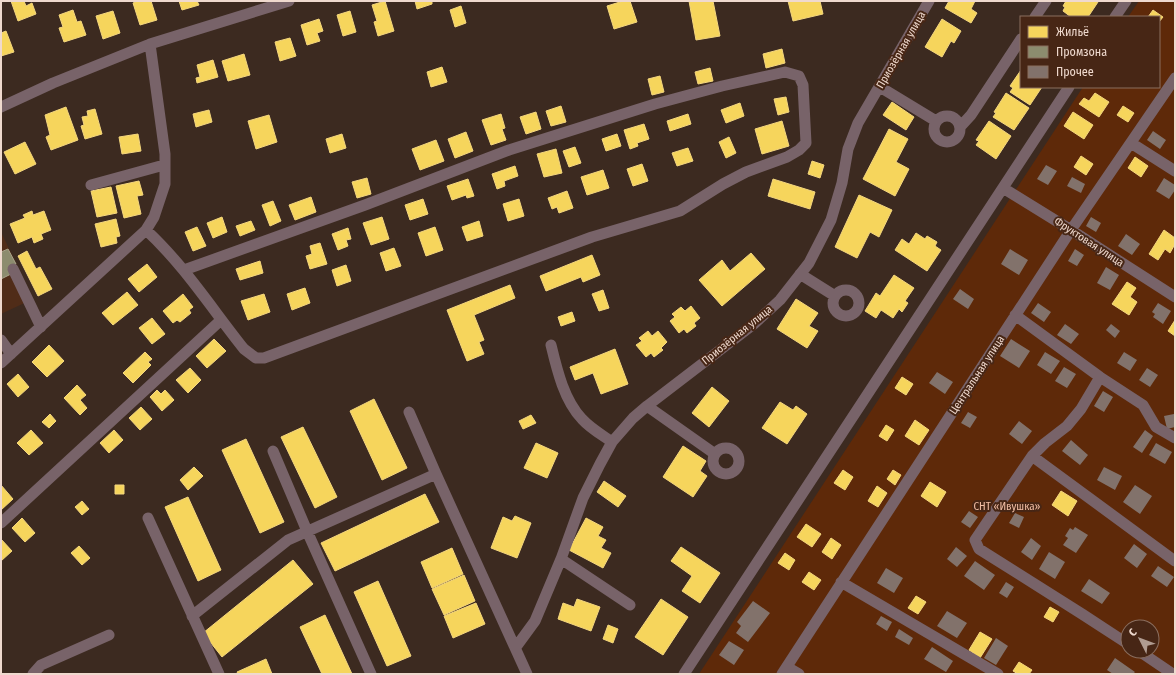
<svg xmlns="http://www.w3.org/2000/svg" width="1176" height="675" viewBox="0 0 1176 675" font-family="'Fira Sans Condensed',sans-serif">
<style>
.built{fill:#502c18}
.green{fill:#5e2909;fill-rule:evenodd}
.homes{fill:#f6d55c;stroke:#f4d67e}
.industry{fill:#8c8c6e;stroke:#aaa38b}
.building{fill:#82726b}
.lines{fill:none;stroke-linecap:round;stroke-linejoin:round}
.minor{stroke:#786369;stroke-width:11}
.labels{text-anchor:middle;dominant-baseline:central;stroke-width:4;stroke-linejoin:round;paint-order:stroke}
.street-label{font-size:11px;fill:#efd9ce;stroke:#472615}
.park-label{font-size:11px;fill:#f1bda4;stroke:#472615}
</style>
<rect width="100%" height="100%" fill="#3c2a20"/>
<path class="built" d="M1 232 33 299 1 314Z"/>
<path class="green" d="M1139 1H1175V674H699L1083 87H1159V17H1128ZM1128 627H1152V651H1128Z"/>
<path class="homes" d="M11 1H24L26 6 32 3 36 14 18 21Z
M138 1H151L157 20 140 25 133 3Z
M179 1H197L199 5 182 10Z
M385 1 394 31 378 36 374 22 377 21 372 5Z
M415 1H432V4L417 9Z
M623 1H630L637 22 614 29 607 6Z
M689 1H713L720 36 696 40Z
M788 1H820L823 14 793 21Z
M949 1H975L971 9 977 13 971 23 945 8Z
M1066 1H1097L1098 2 1088 17H1071L1063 11 1065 7 1063 6Z
M461 6 466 23 455 27 450 10Z
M73 10 77 22 81 21 86 35 64 42 59 28 63 27 59 15Z
M1153 10 1163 17 1159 22V17H1148Z
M113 11 120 33 103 39 96 16Z
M350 11 356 32 343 36 337 15Z
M319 19 323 31 317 33 320 41 307 45 301 25Z
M942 19 961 31 954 43 951 41 942 57 925 47Z
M6 31 14 52 1 56V33Z
M290 38 296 56 280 61 275 42Z
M782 49 785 63 766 68 763 54Z
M244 54 250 75 228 81 222 61Z
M213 60 218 77 197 83 196 78 200 77 197 65Z
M442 67 447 82 431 87 427 72Z
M710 68 713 81 698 84 695 72Z
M1021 70V87H1042L1030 105 1010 92 1013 88 1010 86Z
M660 76 664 92 652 95 648 79Z
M1006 93 1029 108 1014 130 993 117 996 113 994 112Z
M1095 93 1109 102 1099 117 1079 104 1084 98 1089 101Z
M786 97 789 112 778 115 774 99Z
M892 102 914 117 906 130 883 115Z
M740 103 744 116 726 123 721 110Z
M561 106 566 122 551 126 546 111Z
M1123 106 1134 113 1128 122 1117 115Z
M66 107 78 140 51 150 46 137 50 135 45 115Z
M95 109 102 134 85 139 81 126 84 125 82 117 88 116 87 111Z
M209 110 212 122 196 127 193 114Z
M536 112 541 129 526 134 520 117Z
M1073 112 1093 125 1084 139 1064 126Z
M501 114 505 128 502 129 506 140 491 145 482 120Z
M688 114 691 124 670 131 667 121Z
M269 115 277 142 256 149 248 121Z
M782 121 789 146 762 154 755 129Z
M989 121 1011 136 996 159 976 145 979 141 976 140Z
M644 124 649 139 637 143 638 146 630 149 624 130Z
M889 129 908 139 896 162 909 169 895 196 863 179Z
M466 132 473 151 455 158 448 139Z
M138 134 141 151 122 154 119 137Z
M342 134 346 148 330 153 326 139Z
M617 134 621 146 606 151 602 139Z
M729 137 736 153 726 158 719 142Z
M436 140 444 161 420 170 412 149Z
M25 142 36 164 15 174 4 152Z
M575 147 581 163 569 167 563 151Z
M688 148 693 161 677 166 672 153Z
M556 149 562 173 544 177 537 154Z
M1081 156 1093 164 1086 175 1074 167Z
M1135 157 1148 166 1141 177 1128 168Z
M812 161 824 165 820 178 808 174Z
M642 164 648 181 633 186 627 169Z
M515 166 518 176 504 181 505 186 497 189 492 174Z
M603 170 609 188 587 195 581 177Z
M367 178 371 194 357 198 352 182Z
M468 179 474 196 467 198 466 195 452 200 447 186Z
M773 179 815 192 810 209 768 196Z
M139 181 143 195 137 196 141 214 124 218 116 186Z
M111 187 117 213 97 217 91 191Z
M567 191 573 208 559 213 557 207 552 209 548 198Z
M859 195 892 210 879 237 870 232 857 258 835 247Z
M311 197 316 212 295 220 289 205Z
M423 199 428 214 410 220 405 205Z
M519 199 524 216 508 221 503 204Z
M273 201 281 221 270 226 262 205Z
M32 211 33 215 44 211 51 230 41 234 43 239 34 243 32 237 18 243 10 224 25 218 23 215Z
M222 217 227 232 213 238 207 223Z
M382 217 389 239 371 245 363 223Z
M116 219 120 236 116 237 117 243 101 247 95 224Z
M251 221 255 230 240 236 236 226Z
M479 221 483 236 467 241 462 227Z
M197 227 206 246 193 251 185 232Z
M435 227 443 250 426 256 418 233Z
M348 228 351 239 346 240 348 246 338 250 332 234Z
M1164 230 1175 238V244L1170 253 1165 249 1158 260 1149 254Z
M916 233 925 239 927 236 937 242 935 246 941 250 927 271 895 250 902 239 909 244Z
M320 243 327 264 310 269 306 256 312 254 310 246Z
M394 248 401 266 386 271 380 253Z
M27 251 36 269 40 267 52 289 38 296 18 256Z
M751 253 765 269 722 306 699 280 722 260 730 271Z
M592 255 600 275 583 282 581 277 546 291 540 276Z
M260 261 263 273 240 280 236 269Z
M147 264 157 277 139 292 128 279Z
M346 265 351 281 337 286 332 270Z
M894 275 914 288 905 301 908 303 902 312 899 309 893 318 881 310 876 318 865 311 876 293 880 296Z
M1127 282 1136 288 1130 297 1137 302 1129 315 1112 304Z
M510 285 515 298 474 315 484 340 479 342 484 354 467 361 447 310Z
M305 288 310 303 292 310 287 294Z
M603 290 609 308 599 311 592 294Z
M127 292 138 305 113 325 102 313Z
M183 294 193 307 189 310 191 313 180 322 177 320 173 323 163 311Z
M264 294 270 312 248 320 241 301Z
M796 299 818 313 809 326 818 331 807 348 777 329Z
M691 306 700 318 694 323 696 326 687 333 684 329 679 333 670 321 675 317 672 314 681 307 685 311Z
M572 312 575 321 561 326 558 317Z
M152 318 165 334 152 344 139 328Z
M1175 320V336L1168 331Z
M648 331 652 336 658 331 667 342 661 348 663 350 654 357 651 353 646 357 636 345 642 341 639 338Z
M214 339 226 351 207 368 196 356Z
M49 345 64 361 47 377 32 362Z
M615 349 628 384 601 394 593 373 575 380 570 367Z
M145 352 152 359 148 362 151 365 133 383 123 373Z
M190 368 201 380 188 393 176 380Z
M18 374 29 387 18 397 7 384Z
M902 377 913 384 906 395 895 388Z
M77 385 86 395 80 400 87 408 80 415 64 398Z
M712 387 729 401 709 427 692 413Z
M157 390 161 394 165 390 174 400 162 411 150 397Z
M374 399 407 468 382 480 350 411Z
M780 402 793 410 796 406 807 414 787 444 762 428Z
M141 407 152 419 140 430 129 418Z
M50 414 56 421 49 428 42 422Z
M531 415 536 423 523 429 519 421Z
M915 420 929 430 919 445 905 436Z
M886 425 894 430 887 441 879 436Z
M303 427 337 497 315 508 281 437Z
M31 430 43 443 29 455 17 443Z
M114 430 123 440 109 453 100 443Z
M246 439 284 522 260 533 222 450Z
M536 443 558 453 547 478 524 468Z
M683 446 706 461 700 471 707 476 693 497 663 477Z
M194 467 203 476 188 490 180 480Z
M843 470 853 477 845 490 834 483Z
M893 470 901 475 895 485 887 479Z
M604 481 626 496 618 507 597 492Z
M930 482 946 492 937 507 921 496Z
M1 485 13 499 1 510Z
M115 485H124V494H115Z
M877 486 887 493 878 507 868 501Z
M1061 491 1077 501 1068 516 1052 505Z
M425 494 439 522 335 571 321 543Z
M188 497 221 570 198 581 165 507Z
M82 501 89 509 82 515 75 507Z
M515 516 531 523 517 558 491 548 503 517 512 521Z
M22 518 35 533 25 542 12 528Z
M586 518 603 527 598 536 606 540 601 548 611 553 603 568 569 550Z
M806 524 821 534 812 547 797 537Z
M831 538 841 545 832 559 822 552Z
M1 539 12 551 1 561Z
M79 546 90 558 82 565 71 553Z
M681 547 720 573 700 603 682 591 692 576 671 561Z
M452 548 463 574 432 588 421 562Z
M785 553 795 560 789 570 778 563Z
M293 560 313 584 222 657 203 633Z
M809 572 821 580 814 590 802 582Z
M464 575 475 601 444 615 432 589Z
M378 581 411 656 387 666 354 592Z
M916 596 926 602 918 614 908 608Z
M577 599 600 607 591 631 558 619 563 603 574 607Z
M661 599 688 617 663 655 635 637Z
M476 603 485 624 453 638 444 616Z
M1050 607 1059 612 1053 622 1044 617Z
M325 615 352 674H322L300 627Z
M608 625 618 629 613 643 603 639Z
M980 632 992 639 980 658 969 650Z
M266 659 272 674H238L237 672Z
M1019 662 1032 670 1029 674H1018L1013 671Z"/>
<path class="industry" d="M8 249 16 264 8 268 11 274 1 279V252Z"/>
<path class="building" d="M1153 131 1166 140 1160 149 1147 140Z
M1046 165 1057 171 1048 185 1037 179Z
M1072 177 1085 184 1081 193 1067 186Z
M1164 178 1175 185V190L1169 199 1156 191Z
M1091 217 1101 223 1096 232 1086 226Z
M1126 234 1140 244 1132 255 1118 246Z
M1010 249 1028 260 1019 275 1001 264Z
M1075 249 1084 255 1077 266 1068 261Z
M1106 267 1119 275 1110 290 1097 283Z
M960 289 974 299 968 309 953 299Z
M1038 303 1051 312 1044 322 1031 313Z
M1158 303 1171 311 1163 324 1153 317 1155 314 1152 312Z
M1065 324 1079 334 1071 344 1057 335Z
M1111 324 1120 331 1115 338 1106 330Z
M1011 339 1030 351 1019 368 1000 356Z
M1045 352 1060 361 1051 374 1037 365Z
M1124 352 1137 360 1130 371 1117 363Z
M1064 367 1076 374 1067 388 1055 381Z
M1147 368 1158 375 1150 387 1139 380Z
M937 372 953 382 945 394 929 383Z
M1103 391 1113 397 1104 412 1094 406Z
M968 412 977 417 970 428 961 423Z
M1174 414 1175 427 1167 429 1164 416Z
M1019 421 1032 431 1022 444 1009 434Z
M1145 430 1153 436 1142 453 1133 447Z
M1071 440 1088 455 1080 465 1062 451Z
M1156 443 1172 452 1165 464 1149 455Z
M1104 467 1122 476 1115 490 1097 480Z
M1135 485 1152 496 1140 514 1123 502Z
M969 511 978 517 970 528 961 522Z
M1015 513 1024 517 1019 528 1009 523Z
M1075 527 1088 535 1076 553 1063 545 1068 538 1065 536 1070 528 1073 530Z
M1031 538 1041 546 1032 560 1021 552Z
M1134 544 1147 554 1137 568 1124 558Z
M956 547 967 556 957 567 947 559Z
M1049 552 1065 562 1055 579 1039 569Z
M975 561 995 575 984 590 964 576Z
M1158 566 1174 577 1167 587 1151 576Z
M886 568 903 578 894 593 877 583Z
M1089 579 1110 593 1102 604 1081 591Z
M1006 582 1014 587 1007 598 999 593Z
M753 601 770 613 748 642 736 633 741 626 737 622Z
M947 611 967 623 957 638 937 626Z
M881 616 892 622 887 631 876 624Z
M899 629 913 638 909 645 895 637Z
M996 638 1008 646 996 665 984 658Z
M729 641 744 650 734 665 719 655Z
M932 647 953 661 946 672 924 659Z
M1115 658 1135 672 1133 674H1113L1107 670Z"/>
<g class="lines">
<path class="minor" d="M1035 17 1046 1
M1115 17 1126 1
M880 87 936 121
M1 107 53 83 150 44
M934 129a13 13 0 1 1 26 0a13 13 0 1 1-26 0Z
M960 127 971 115 1021 39
M1131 143 1175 171
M91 185 164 165
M1003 188 1071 230 1175 297
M146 230C184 265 212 309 244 349L256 358H264L592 237 680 211 723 184 746 172 787 157 799 150 806 143 803 85 799 76 785 72 722 86 655 104 509 150 365 205 184 270
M13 269 41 327
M800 274 835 296
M833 303a13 13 0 1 1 26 0a13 13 0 1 1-26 0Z
M1015 315 1100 377 1143 405 1156 427 1175 438
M1 340 11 354
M551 345C557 370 564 400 582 419 590 428 602 435 612 442
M1 363 146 230 154 217 165 184V154L150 44 289 1
M1100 377 1081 409 1067 426 1045 443 1032 456 975 540 979 549 1082 614 1128 644
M647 406 715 454
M409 412 436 474 527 674
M713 461a13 13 0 1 1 26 0a13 13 0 1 1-26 0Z
M273 451 307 531 371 674
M1032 456 1175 561
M148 518 219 674
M1 523 221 320
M561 559 630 605
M841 582 998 674
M192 616 288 540 436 474
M516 647 535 621 561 559 583 498 600 464 612 442 633 418 647 406 754 324 780 300 809 263 831 220 842 183 848 149 858 123 929 1
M1139 651 1173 674
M787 667 799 674
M33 674 41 665 109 635
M684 674 1069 87
M782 674 1071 230 1175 78"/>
</g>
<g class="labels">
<g class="street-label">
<text transform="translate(901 50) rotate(-60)">Приозёрная улица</text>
<text transform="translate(1089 242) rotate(33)">Фруктовая улица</text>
<text transform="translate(737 335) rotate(-39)">Приозёрная улица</text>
<text transform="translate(977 375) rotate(-57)">Центральная улица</text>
</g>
<g class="park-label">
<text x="1007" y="506">СНТ «Ивушка»</text>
</g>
</g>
<rect width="1176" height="675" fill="none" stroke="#efd9ce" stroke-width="4"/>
<rect x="1020" y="16" width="140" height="72" fill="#472615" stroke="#8a6e5f"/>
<rect x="1028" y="26" width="20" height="12" fill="#f6d55c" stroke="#8a6e5f"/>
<text x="1056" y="36" font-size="12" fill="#efd9ce">Жильё</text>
<rect x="1028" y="46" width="20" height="12" fill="#8c8c6e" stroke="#8a6e5f"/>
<text x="1056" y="56" font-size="12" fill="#efd9ce">Промзона</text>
<rect x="1028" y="66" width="20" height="12" fill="#82726b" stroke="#8a6e5f"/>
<text x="1056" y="76" font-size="12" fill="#efd9ce">Прочее</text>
<g transform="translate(1140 639) rotate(312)"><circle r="19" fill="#472615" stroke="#8a6e5f"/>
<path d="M0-3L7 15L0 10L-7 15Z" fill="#b09c91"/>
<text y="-6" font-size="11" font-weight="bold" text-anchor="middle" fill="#efd9ce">С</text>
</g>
</svg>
